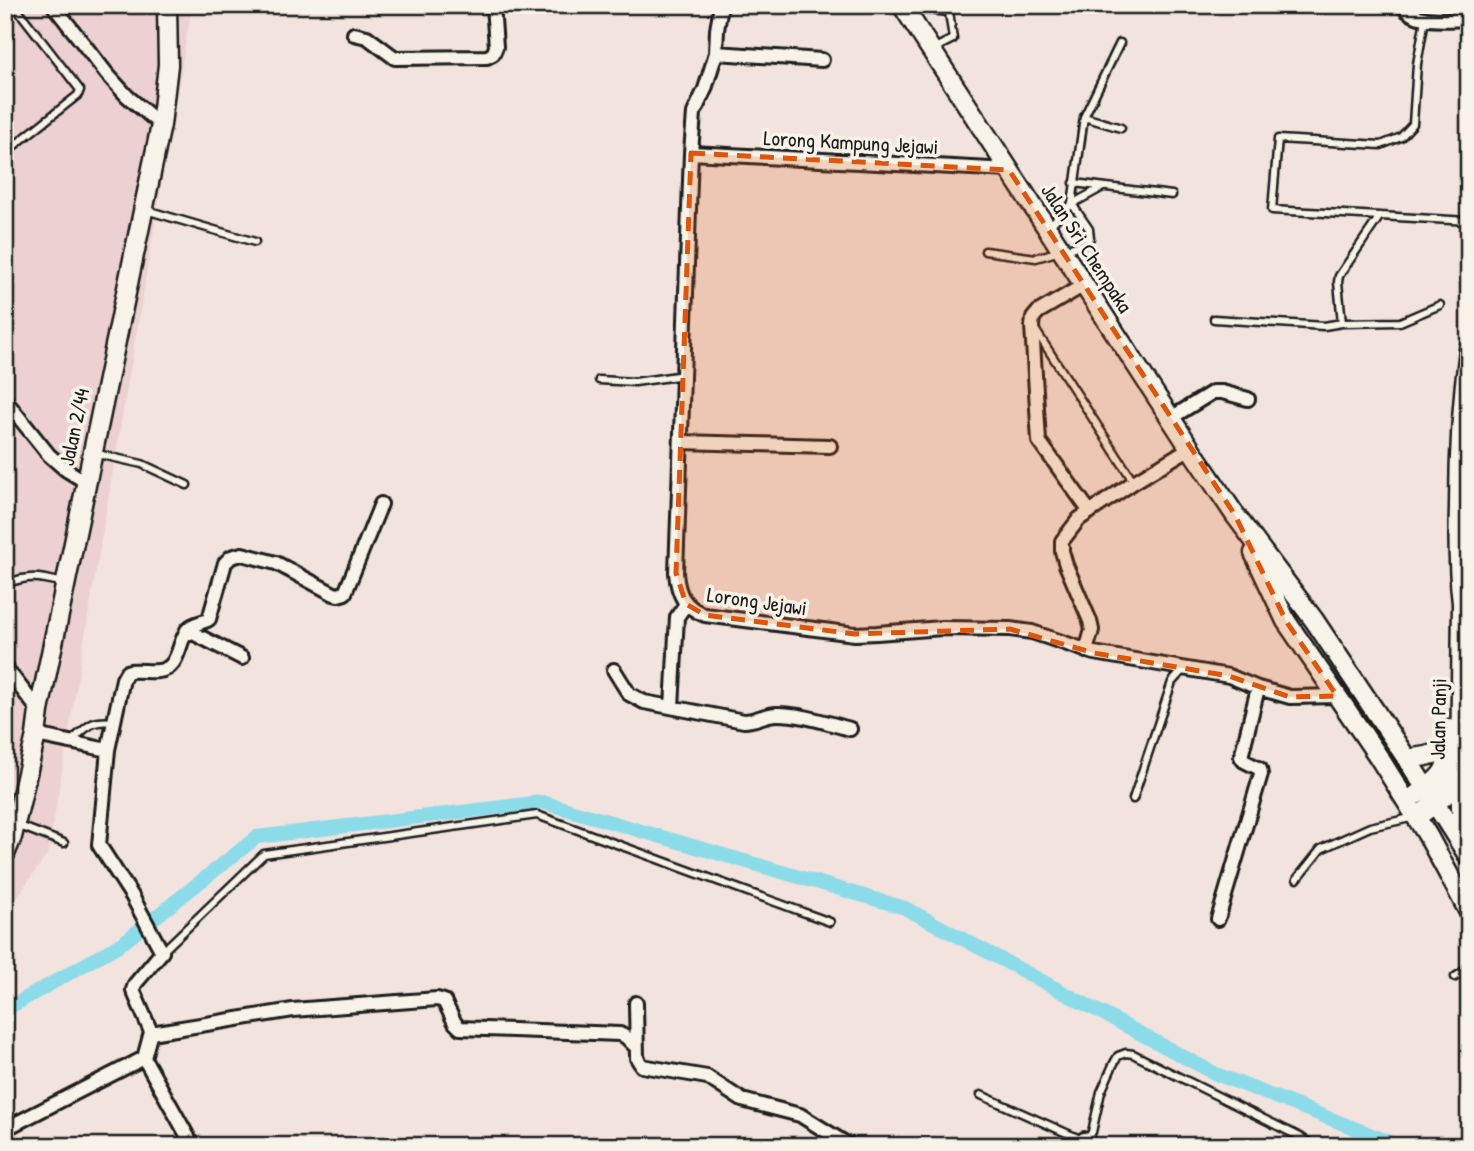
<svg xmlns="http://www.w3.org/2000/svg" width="1474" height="1151" viewBox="0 0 1474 1151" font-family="'Patrick Hand',sans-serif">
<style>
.built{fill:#ecd0d2}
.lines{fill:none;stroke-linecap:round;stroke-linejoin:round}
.canal{stroke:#8cdbe9;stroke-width:14}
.lane-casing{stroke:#1c1c1c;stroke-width:11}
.street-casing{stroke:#1c1c1c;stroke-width:18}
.secondary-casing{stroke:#1c1c1c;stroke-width:23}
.lane{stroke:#f7f3e8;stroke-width:6}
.street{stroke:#f7f3e8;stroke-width:12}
.secondary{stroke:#f7f3e8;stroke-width:18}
.marked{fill:#de560d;fill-opacity:0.2;stroke:#de560d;stroke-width:5;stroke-dasharray:14 9;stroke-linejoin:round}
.labels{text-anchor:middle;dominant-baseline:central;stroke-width:7;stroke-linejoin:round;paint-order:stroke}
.street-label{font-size:21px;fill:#1c1c1c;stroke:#f7f3e8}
</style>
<rect width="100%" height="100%" fill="#f2e3de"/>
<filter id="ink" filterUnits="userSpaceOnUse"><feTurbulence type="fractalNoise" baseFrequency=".0143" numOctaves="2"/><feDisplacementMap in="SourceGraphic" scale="14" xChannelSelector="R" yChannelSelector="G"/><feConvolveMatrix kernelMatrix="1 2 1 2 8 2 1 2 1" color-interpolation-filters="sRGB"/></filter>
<g filter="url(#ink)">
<path class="built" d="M5 5H192L48 853 5 914Z"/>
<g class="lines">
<path class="canal" d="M5 1010 124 942 257 837 542 802 905 908 1216 1074 1400 1146"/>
<g class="lane-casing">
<path id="lane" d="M908 8 949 12 953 39 933 49
M1425 19 1417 64 1413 124 1401 137 1381 145 1278 139 1272 210 1469 221
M1084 117 1121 128
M5 153 78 95 80 90 14 5
M1074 183 1172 195
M146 210 255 242
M1048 227 1072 204 1084 117 1120 43
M985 251 1036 258 1084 244 1090 238 1089 229 1072 204 1103 187
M1214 319 1324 326 1342 323 1400 322 1440 305
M1342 323 1338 282 1339 276 1380 216
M1036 331 1134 482
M599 380 635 382 684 375
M93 453 142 464 187 485
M5 584C30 575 38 577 63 583
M71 741C88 727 90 719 114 722
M1133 799 1172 682 1183 670
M17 825 64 843
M1297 879 1321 849 1370 827 1415 817
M162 952 264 854 537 815 830 922
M1455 977 1469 968
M981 1095 1080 1139C1086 1139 1090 1137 1092 1132L1101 1092 1113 1065 1118 1056 1126 1053 1133 1054 1300 1137 1314 1146"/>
</g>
<g class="street-casing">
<path id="street" d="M53 5 107 74 127 96 161 125
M721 5 717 30 716 53 705 89 694 113 691 153 676 573C678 595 684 607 705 615L855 634 877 633 942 628 1010 629 1032 632 1094 653 1229 676 1258 688 1290 697 1337 696
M1402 5C1416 25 1447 19 1469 19
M354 34 367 37 395 58 487 57 493 54 496 47 493 5
M716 53 822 60
M691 153 1009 170
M1084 285 1038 312 1033 318 1032 326 1039 441 1090 512
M5 400 49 455 65 469 86 482
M1171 418 1213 392H1222L1248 399
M681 442 830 446
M187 630 242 658
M1086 651 1092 630 1090 621 1066 565 1062 551V541L1079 519 1134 482 1190 448
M5 667 39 711
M614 670 629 694 644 702 744 721C756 721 765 714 777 714 802 714 827 723 850 729
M672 707 677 617 686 604
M36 735 108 750
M1218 919 1261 774 1260 769 1244 761 1241 757 1258 688
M636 1003 637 1058 642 1066 707 1077 742 1100 800 1115 850 1146
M151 1033 293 1010 437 999 444 1001 455 1023 460 1028 620 1034 626 1037 636 1047
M5 1129 144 1058
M193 1146 144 1058 151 1032 133 990 135 984 162 952 132 896 99 845 108 750 123 679 127 672 130 671C140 670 149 672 158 671 181 669 177 641 189 628 194 623 203 623 209 619L225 563 231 557 242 554 276 563 334 594 338 595 345 593 381 504
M1084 1146V1139"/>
</g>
<g class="secondary-casing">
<path id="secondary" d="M902 5 1190 448 1235 515 1314 620 1407 759 1469 857
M1254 553 1286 621 1378 756 1428 836 1469 912
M1407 759 1426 756 1448 750
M1460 776 1462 842
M1416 795C1450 773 1448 768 1449 729
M1416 817C1440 801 1446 799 1460 772L1462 603C1458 570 1458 538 1459 506 1459 454 1462 401 1469 349
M5 854 12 837 18 812 36 735 39 711 161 125 168 65 167 5"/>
</g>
<use href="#lane" class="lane"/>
<use href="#street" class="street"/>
<use href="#secondary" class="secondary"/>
</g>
</g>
<path class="marked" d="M691 153 1009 170 1235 515 1286 621 1337 696 1290 697 1229 676 1094 653 1010 629 855 634 705 615 686 604 676 573Z"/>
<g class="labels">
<g class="street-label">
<text transform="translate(851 142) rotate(3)">Lorong Kampung Jejawi</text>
<text transform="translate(1087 248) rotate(57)">Jalan Sri Chempaka</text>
<text transform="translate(74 427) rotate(-78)">Jalan 2/44</text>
<text transform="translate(757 601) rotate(8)">Lorong Jejawi</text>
<text transform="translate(1438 719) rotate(-89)">Jalan Panji</text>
</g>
</g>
<rect width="1474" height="1151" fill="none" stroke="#f7f3e8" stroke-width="28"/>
<rect x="14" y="14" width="1446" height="1123" fill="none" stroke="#1c1c1c" stroke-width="2.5" filter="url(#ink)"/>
</svg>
